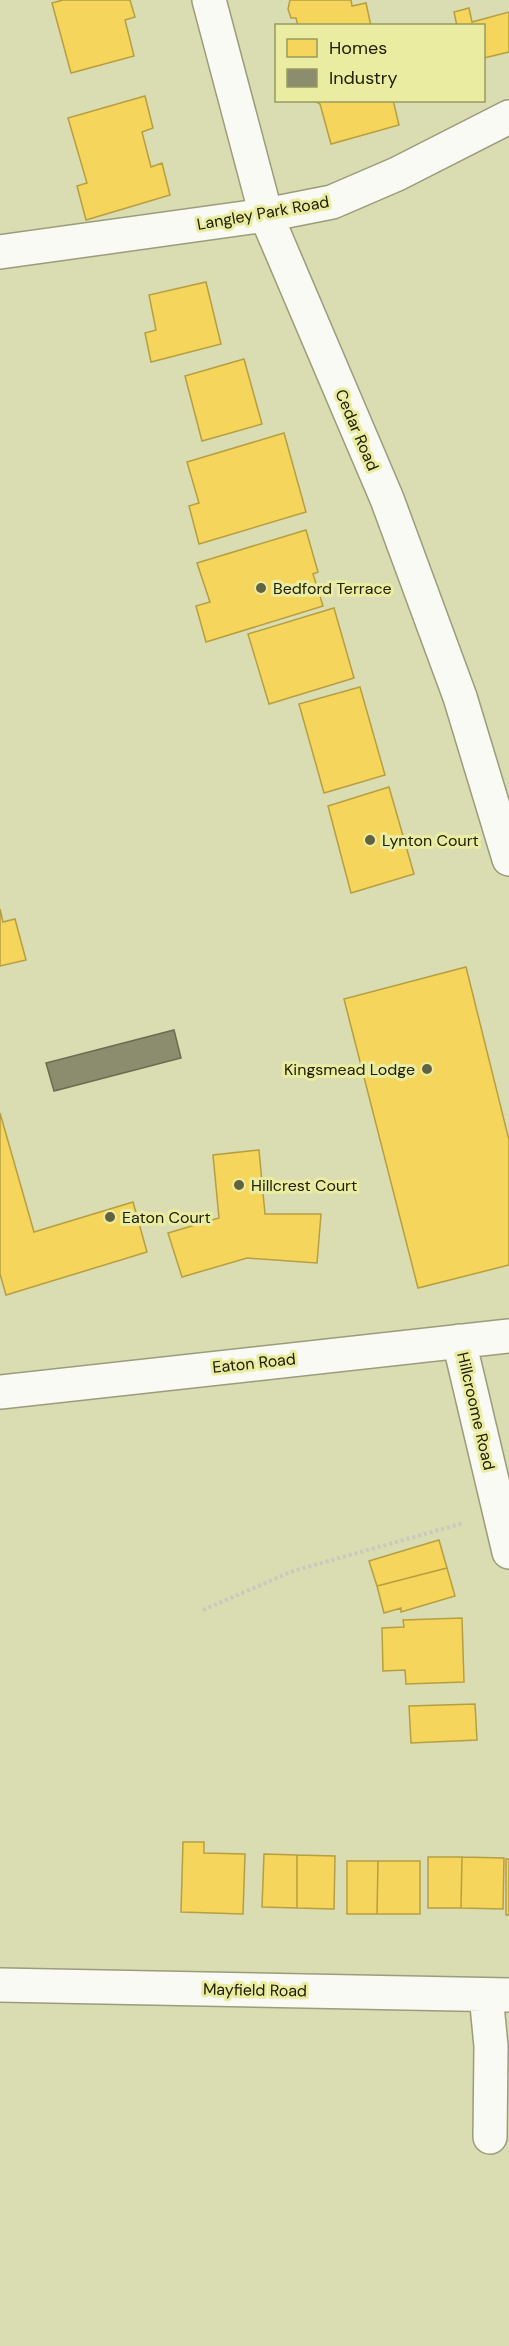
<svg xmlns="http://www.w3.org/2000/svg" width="509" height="2346" viewBox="0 0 509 2346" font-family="'DM Sans',sans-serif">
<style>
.homes{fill:#f6d55c;stroke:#b69f41;stroke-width:1.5}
.industry{fill:#8c8c6e;stroke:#6c6c4e;stroke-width:1.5}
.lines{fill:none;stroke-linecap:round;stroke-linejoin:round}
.minor-casing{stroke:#9b9c7b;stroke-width:36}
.path{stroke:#c9c9bd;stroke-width:4;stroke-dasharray:3 3;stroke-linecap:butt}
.minor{stroke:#f9faf3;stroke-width:33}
.poi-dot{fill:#616240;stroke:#eaeda1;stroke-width:2}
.labels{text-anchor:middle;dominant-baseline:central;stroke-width:6;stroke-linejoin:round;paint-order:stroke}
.street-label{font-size:16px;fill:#202002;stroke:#eaeda1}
.poi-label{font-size:16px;fill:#202002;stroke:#eaeda1;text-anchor:start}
</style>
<rect width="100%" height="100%" fill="#dadcb2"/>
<path class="homes" d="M63 0H130L135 17 125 20 134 56 71 73 52 3Z
M290 0H351L352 6 366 3 371 26H298L296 18H291L288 9Z
M469 8 472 22 509 12V52L484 58V26H457L454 12Z
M145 96 153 128 142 132 151 167 162 163 170 195 86 220 77 186 87 183 68 118Z
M313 100H393L399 125 331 144 320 104Z
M206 282 221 344 151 362 145 333 156 330 149 295Z
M244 359 262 424 202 441 185 376Z
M284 433 306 512 199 544 189 506 199 503 187 462Z
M306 530 318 572 313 574 323 606 206 642 196 606 210 602 197 563Z
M334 608 354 678 269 704 248 634Z
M360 687 385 775 324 793 299 704Z
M389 787 414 874 351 893 328 806Z
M0 909 3 922 15 919 26 960 0 966Z
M466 967 509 1140V1265L418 1288 344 999Z
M0 1113 34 1232 133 1202 147 1252 6 1295 0 1274Z
M259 1150 265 1214H321L317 1263 247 1258 182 1277 168 1233 219 1218 213 1155Z
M439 1540 447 1568 377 1586 369 1561Z
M447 1568 455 1596 401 1612V1608L384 1613 377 1586Z
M462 1618 464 1682 406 1684 405 1670 383 1671 382 1628 404 1627 403 1620Z
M475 1704 477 1740 411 1743 409 1706Z
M183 1842H204V1853L245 1854 243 1914 181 1912Z
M264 1854 297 1855V1908L262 1907Z
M297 1855 335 1856 334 1909 297 1908Z
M428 1857H462L461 1908H428Z
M462 1857 504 1858 503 1909 461 1908Z
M506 1859H509V1915H506Z
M347 1861H378L377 1914H347Z
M378 1861H420V1914H377Z"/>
<path class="industry" d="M174 1030 181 1058 54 1091 46 1063Z"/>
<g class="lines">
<g class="minor-casing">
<path id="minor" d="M209 0 266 215 387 499 460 697 509 859
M0 252 266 215 332 202 397 174 509 117
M459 1341 509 1552
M0 1392 509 1336
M0 1985 509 1995
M486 1995 491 2046 490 2137"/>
</g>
<path class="path" d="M203 1610 293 1571 464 1523"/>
<use href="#minor" class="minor"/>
</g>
<g class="poi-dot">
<circle cx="261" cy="588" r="6"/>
<circle cx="370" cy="840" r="6"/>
<circle cx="427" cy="1069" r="6"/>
<circle cx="239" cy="1185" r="6"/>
<circle cx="110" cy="1217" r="6"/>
</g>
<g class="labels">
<g class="street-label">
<text transform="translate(263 213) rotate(-10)">Langley Park Road</text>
<text transform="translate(357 430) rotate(67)">Cedar Road</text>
<text transform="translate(254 1363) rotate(-6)">Eaton Road</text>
<text transform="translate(476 1411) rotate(77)">Hillcroome Road</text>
<text transform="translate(255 1990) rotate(1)">Mayfield Road</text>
</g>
<g class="poi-label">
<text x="273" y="588">Bedford Terrace</text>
<text x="382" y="840">Lynton Court</text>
<text x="415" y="1069" text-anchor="end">Kingsmead Lodge</text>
<text x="251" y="1185">Hillcrest Court</text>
<text x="122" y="1217">Eaton Court</text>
</g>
</g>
<rect x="275" y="24" width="210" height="78" fill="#eaeda1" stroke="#999b61" stroke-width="1.5"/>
<rect x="287" y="39" width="30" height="18" fill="#f6d55c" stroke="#999b61" stroke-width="1.5"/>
<text x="329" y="54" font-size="18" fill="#202002">Homes</text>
<rect x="287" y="69" width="30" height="18" fill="#8c8c6e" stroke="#999b61" stroke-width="1.5"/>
<text x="329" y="84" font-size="18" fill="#202002">Industry</text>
</svg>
